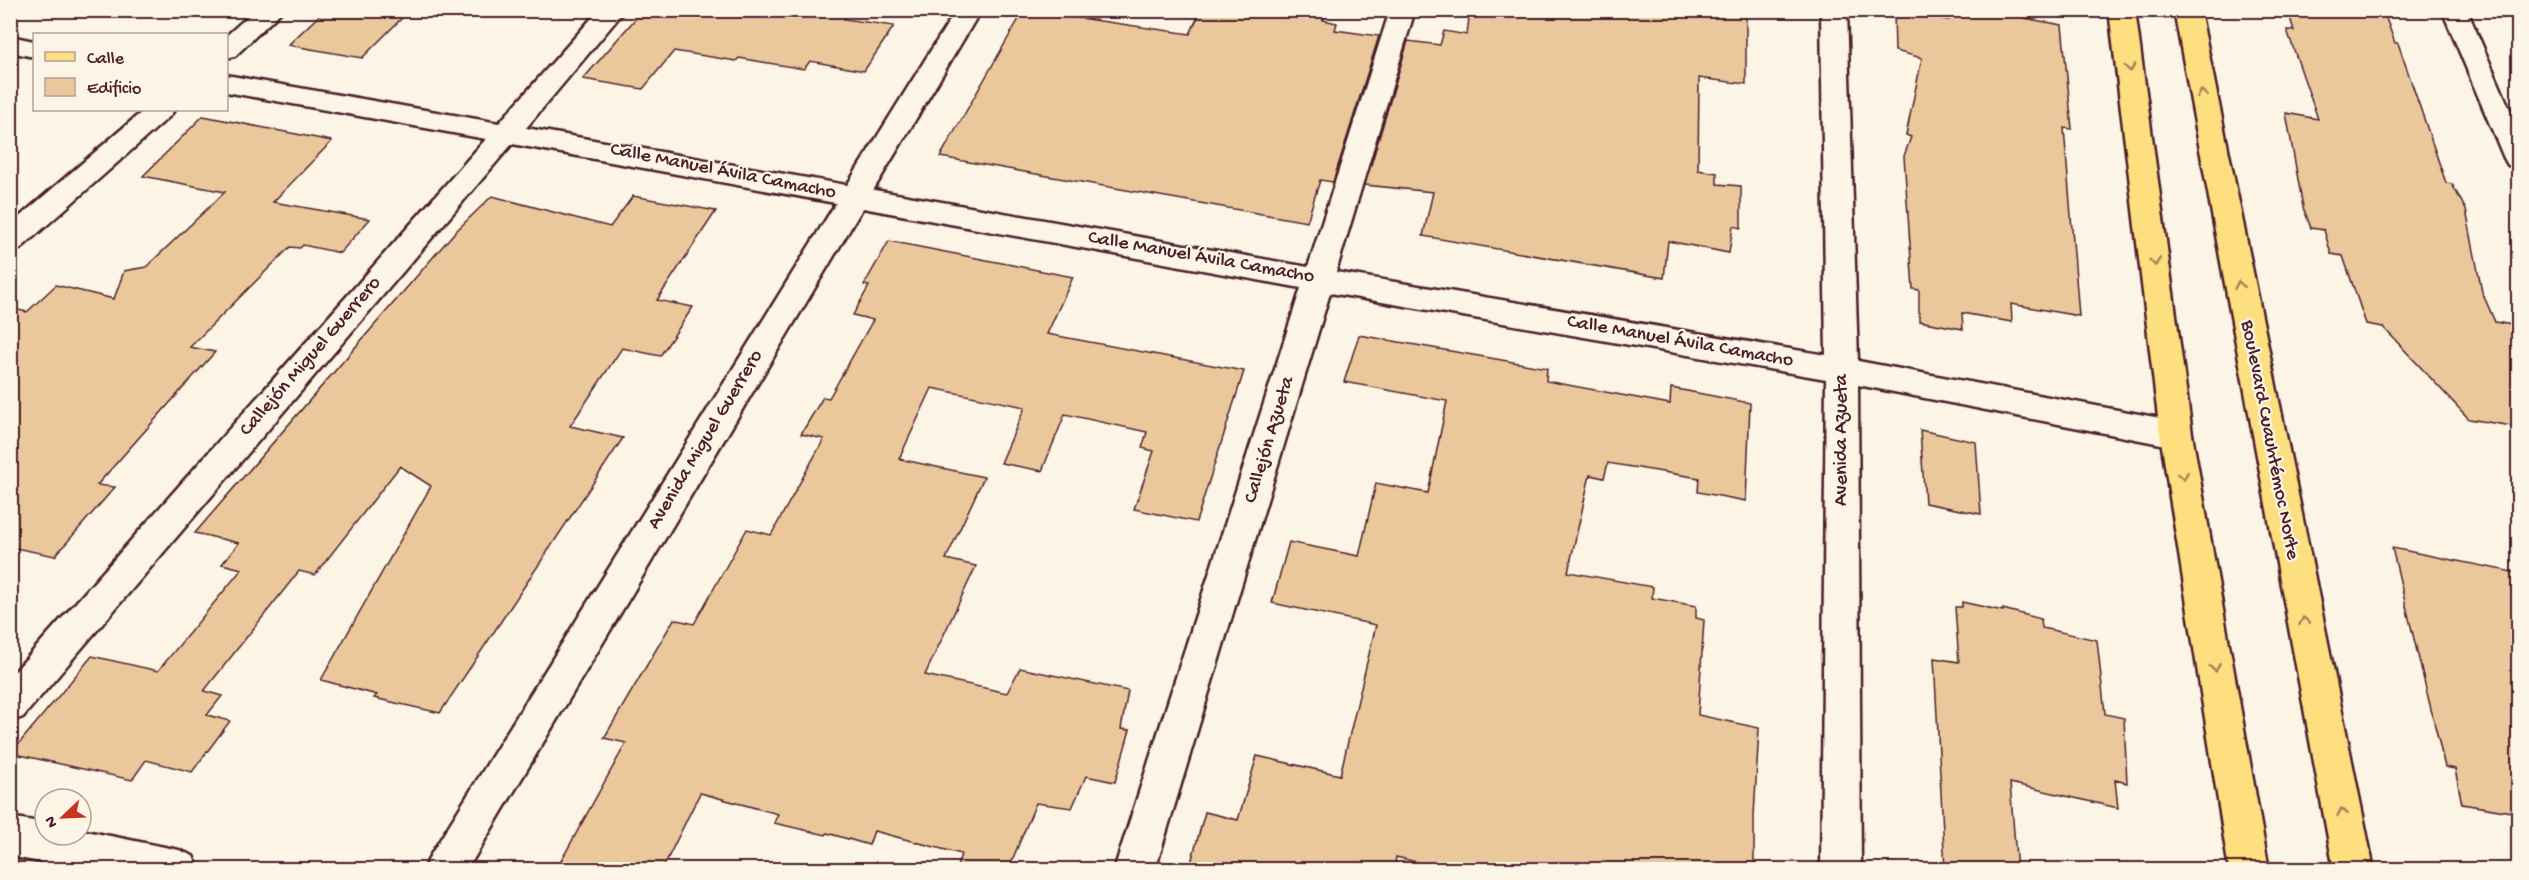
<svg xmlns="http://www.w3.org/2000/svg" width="2529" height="880" viewBox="0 0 2529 880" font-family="'Gochi Hand',sans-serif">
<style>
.building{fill:#ebc89c;stroke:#4a1f2b;stroke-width:1.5}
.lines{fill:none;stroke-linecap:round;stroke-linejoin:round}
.street-casing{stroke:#4a1f2b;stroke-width:5}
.secondary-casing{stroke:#4a1f2b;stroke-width:5}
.primary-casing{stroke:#4a1f2b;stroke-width:5}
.street{fill:#fcf5e5;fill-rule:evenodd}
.secondary{fill:#fcf5e5;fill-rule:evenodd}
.primary{fill:#fddf80;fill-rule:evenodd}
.oneway{stroke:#a47f56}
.labels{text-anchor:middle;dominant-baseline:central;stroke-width:4.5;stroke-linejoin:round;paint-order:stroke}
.street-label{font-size:20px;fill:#4a1f2b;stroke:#fcf5e5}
</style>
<rect width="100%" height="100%" fill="#fcf5e5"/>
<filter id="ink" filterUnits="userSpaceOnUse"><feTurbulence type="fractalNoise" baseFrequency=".0167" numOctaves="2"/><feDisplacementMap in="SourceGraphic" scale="12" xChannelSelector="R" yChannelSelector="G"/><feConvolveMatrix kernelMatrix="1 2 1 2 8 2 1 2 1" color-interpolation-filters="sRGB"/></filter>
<g filter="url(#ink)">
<path class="building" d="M325 10H410L362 58 288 45Z
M643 10H850L844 19 894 26 864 71 810 61 804 69 739 58 736 61 674 51 643 89 583 79Z
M1024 10 1190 34 1201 10H1282L1324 17 1323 20 1337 23 1335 30 1379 36 1333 182 1320 180 1307 222 940 157Z
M1470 10H1746V84L1699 78 1698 170 1717 173V184L1741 186V228L1733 226 1729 253 1668 241 1664 278 1423 236 1433 192 1365 185 1408 41 1440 45 1444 31 1467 35Z
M1949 10H2024V18L2062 25 2072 129 2064 128 2079 316 2011 304 2012 322 1962 313 1963 329 1919 321V290L1913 289 1904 156 1911 137 1906 135 1922 58 1895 51 1894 12 1949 20Z
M2288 10H2383L2395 43H2398L2446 183 2452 184 2466 210 2482 292 2495 322 2518 326V427L2469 419 2383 327 2366 324 2343 256 2331 254 2324 230 2311 228 2303 207 2286 113 2318 119 2287 30 2294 31Z
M203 116 332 141 273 202 370 219 340 253 303 245 300 248 290 247 190 347 215 352 97 485 115 487 55 556 10 547V308L27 312 56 285 114 299 124 271 146 267 225 192 143 176Z
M492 196 610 227 633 196 716 211 657 300 693 307 660 356 622 348 570 426 623 438 440 713 374 698 377 695 321 680 431 486 400 466 315 575 299 571 204 691 222 696 207 715 230 721 192 772 146 760 132 780 11 753 92 656 158 671 242 569 222 564 239 543 195 533 454 233Z
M889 241 1073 277 1047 334 1244 371 1196 522 1134 509 1154 451 1142 448 1147 432 1065 414 1042 471 1001 463 1025 407 932 388 899 459 984 477 946 559 976 566 925 675 1007 693 1020 668 1128 691 1121 729 1130 730 1115 782 1086 776 1072 808 1036 803 1008 870H956L961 854 874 831 869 845 827 833 826 835 774 823 778 814 700 793 662 870H556L626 743 604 738 674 619 694 624 747 529 771 535 824 439 801 434 823 397 829 398 873 320 853 315 869 286 864 285Z
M1359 335 1547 368 1546 381 1670 404 1671 388 1750 403 1746 501 1698 492 1699 478 1608 463 1604 478 1590 475 1568 572 1653 587 1652 598 1696 606V618L1704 620 1698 715 1759 728 1754 816V870H1448L1396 857 1394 870H1189L1205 812 1238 820 1257 756 1340 775 1376 625 1272 603 1289 542 1359 556 1376 483 1428 493 1447 401 1344 382Z
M1920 430 1976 442 1981 514 1925 503Z
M2392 548 2518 573V813L2462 804 2455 769 2445 767Z
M1962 602 2003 611V609L2041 619 2042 628 2097 640 2105 714 2124 718 2127 783 2115 780 2118 808 2010 783 2017 870H1945L1934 658 1959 662 1955 607H1962Z"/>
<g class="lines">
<g class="street-casing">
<path id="street" d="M255 10H283L235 56 226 58V36Z
M599 10H625L526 128 1308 267 1390 10H1415L1336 272 1826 355 1821 10H1847L1858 361 2176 421 2188 425 2192 434 2188 443 2176 447 1858 385 1861 870H1821L1826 379 1330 293 1155 870H1114L1301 288 512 144 23 717 10 722V677L486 139 226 92V75L499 123Z
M2442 10H2467L2518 128V167L2508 165 2504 158Z
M10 36 34 41V57L10 52Z
M144 110H174L170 116 20 249 10 252V225Z
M10 817 45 823V835H81V830L179 850 193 856 199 870H78L10 856Z"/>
</g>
<g class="secondary-casing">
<path id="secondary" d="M956 10H981L467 870H424L430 856Z"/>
</g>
<g class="primary-casing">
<path id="primary" d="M2109 10H2135L2192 434 2269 870H2229L2160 434Z
M2174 10H2200L2374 870H2334Z"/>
</g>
<use href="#street" class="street"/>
<use href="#secondary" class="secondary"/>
<use href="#primary" class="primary"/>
</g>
<defs><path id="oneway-chevron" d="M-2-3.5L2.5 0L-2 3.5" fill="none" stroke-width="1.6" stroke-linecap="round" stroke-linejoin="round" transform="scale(1.5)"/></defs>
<g class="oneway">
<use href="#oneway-chevron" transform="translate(2130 68) rotate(82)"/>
<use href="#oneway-chevron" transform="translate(2202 94) rotate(-101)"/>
<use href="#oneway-chevron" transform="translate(2155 262) rotate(83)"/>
<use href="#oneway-chevron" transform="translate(2239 285) rotate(-101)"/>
<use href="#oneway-chevron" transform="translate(2183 476) rotate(80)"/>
<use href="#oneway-chevron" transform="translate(2304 621) rotate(-101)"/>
<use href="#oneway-chevron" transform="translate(2215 668) rotate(80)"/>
<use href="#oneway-chevron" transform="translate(2342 812) rotate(-101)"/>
</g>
</g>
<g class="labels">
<g class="street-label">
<text transform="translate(723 172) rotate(11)">Calle Manuel Ávila Camacho</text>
<text transform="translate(1201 258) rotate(10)">Calle Manuel Ávila Camacho</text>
<text transform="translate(1680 342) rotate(10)">Calle Manuel Ávila Camacho</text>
<text transform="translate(311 357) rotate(-49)">Callejón Miguel Guerrero</text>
<text transform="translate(706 440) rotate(-59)">Avenida Miguel Guerrero</text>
<text transform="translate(1270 440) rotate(-73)">Callejón Azueta</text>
<text transform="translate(1842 440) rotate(-90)">Avenida Azueta</text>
<text transform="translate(2269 440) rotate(79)">Boulevard Cuauhtémoc Norte</text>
</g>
</g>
<rect width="2529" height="880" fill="none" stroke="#fcf5e5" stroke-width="36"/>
<rect x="18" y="18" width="2493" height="844" fill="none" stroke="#4a1f2b" stroke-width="2" filter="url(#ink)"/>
<rect x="33" y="33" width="195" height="78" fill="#fcf5e5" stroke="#b59f9b" stroke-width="1.5"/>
<rect x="45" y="52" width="30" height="9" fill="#fddf80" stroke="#b59f9b" stroke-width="1.5"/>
<text x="87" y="63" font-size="18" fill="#4a1f2b">Calle</text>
<rect x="45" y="78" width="30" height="18" fill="#ebc89c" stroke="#b59f9b" stroke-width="1.5"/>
<text x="87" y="93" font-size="18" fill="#4a1f2b">Edificio</text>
<g transform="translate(63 817) rotate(247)"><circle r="28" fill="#fcf5e5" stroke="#b59f9b" stroke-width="1.5"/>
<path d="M0-4.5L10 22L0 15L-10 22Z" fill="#c8321e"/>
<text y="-9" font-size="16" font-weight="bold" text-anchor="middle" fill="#4a1f2b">N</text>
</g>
</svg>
